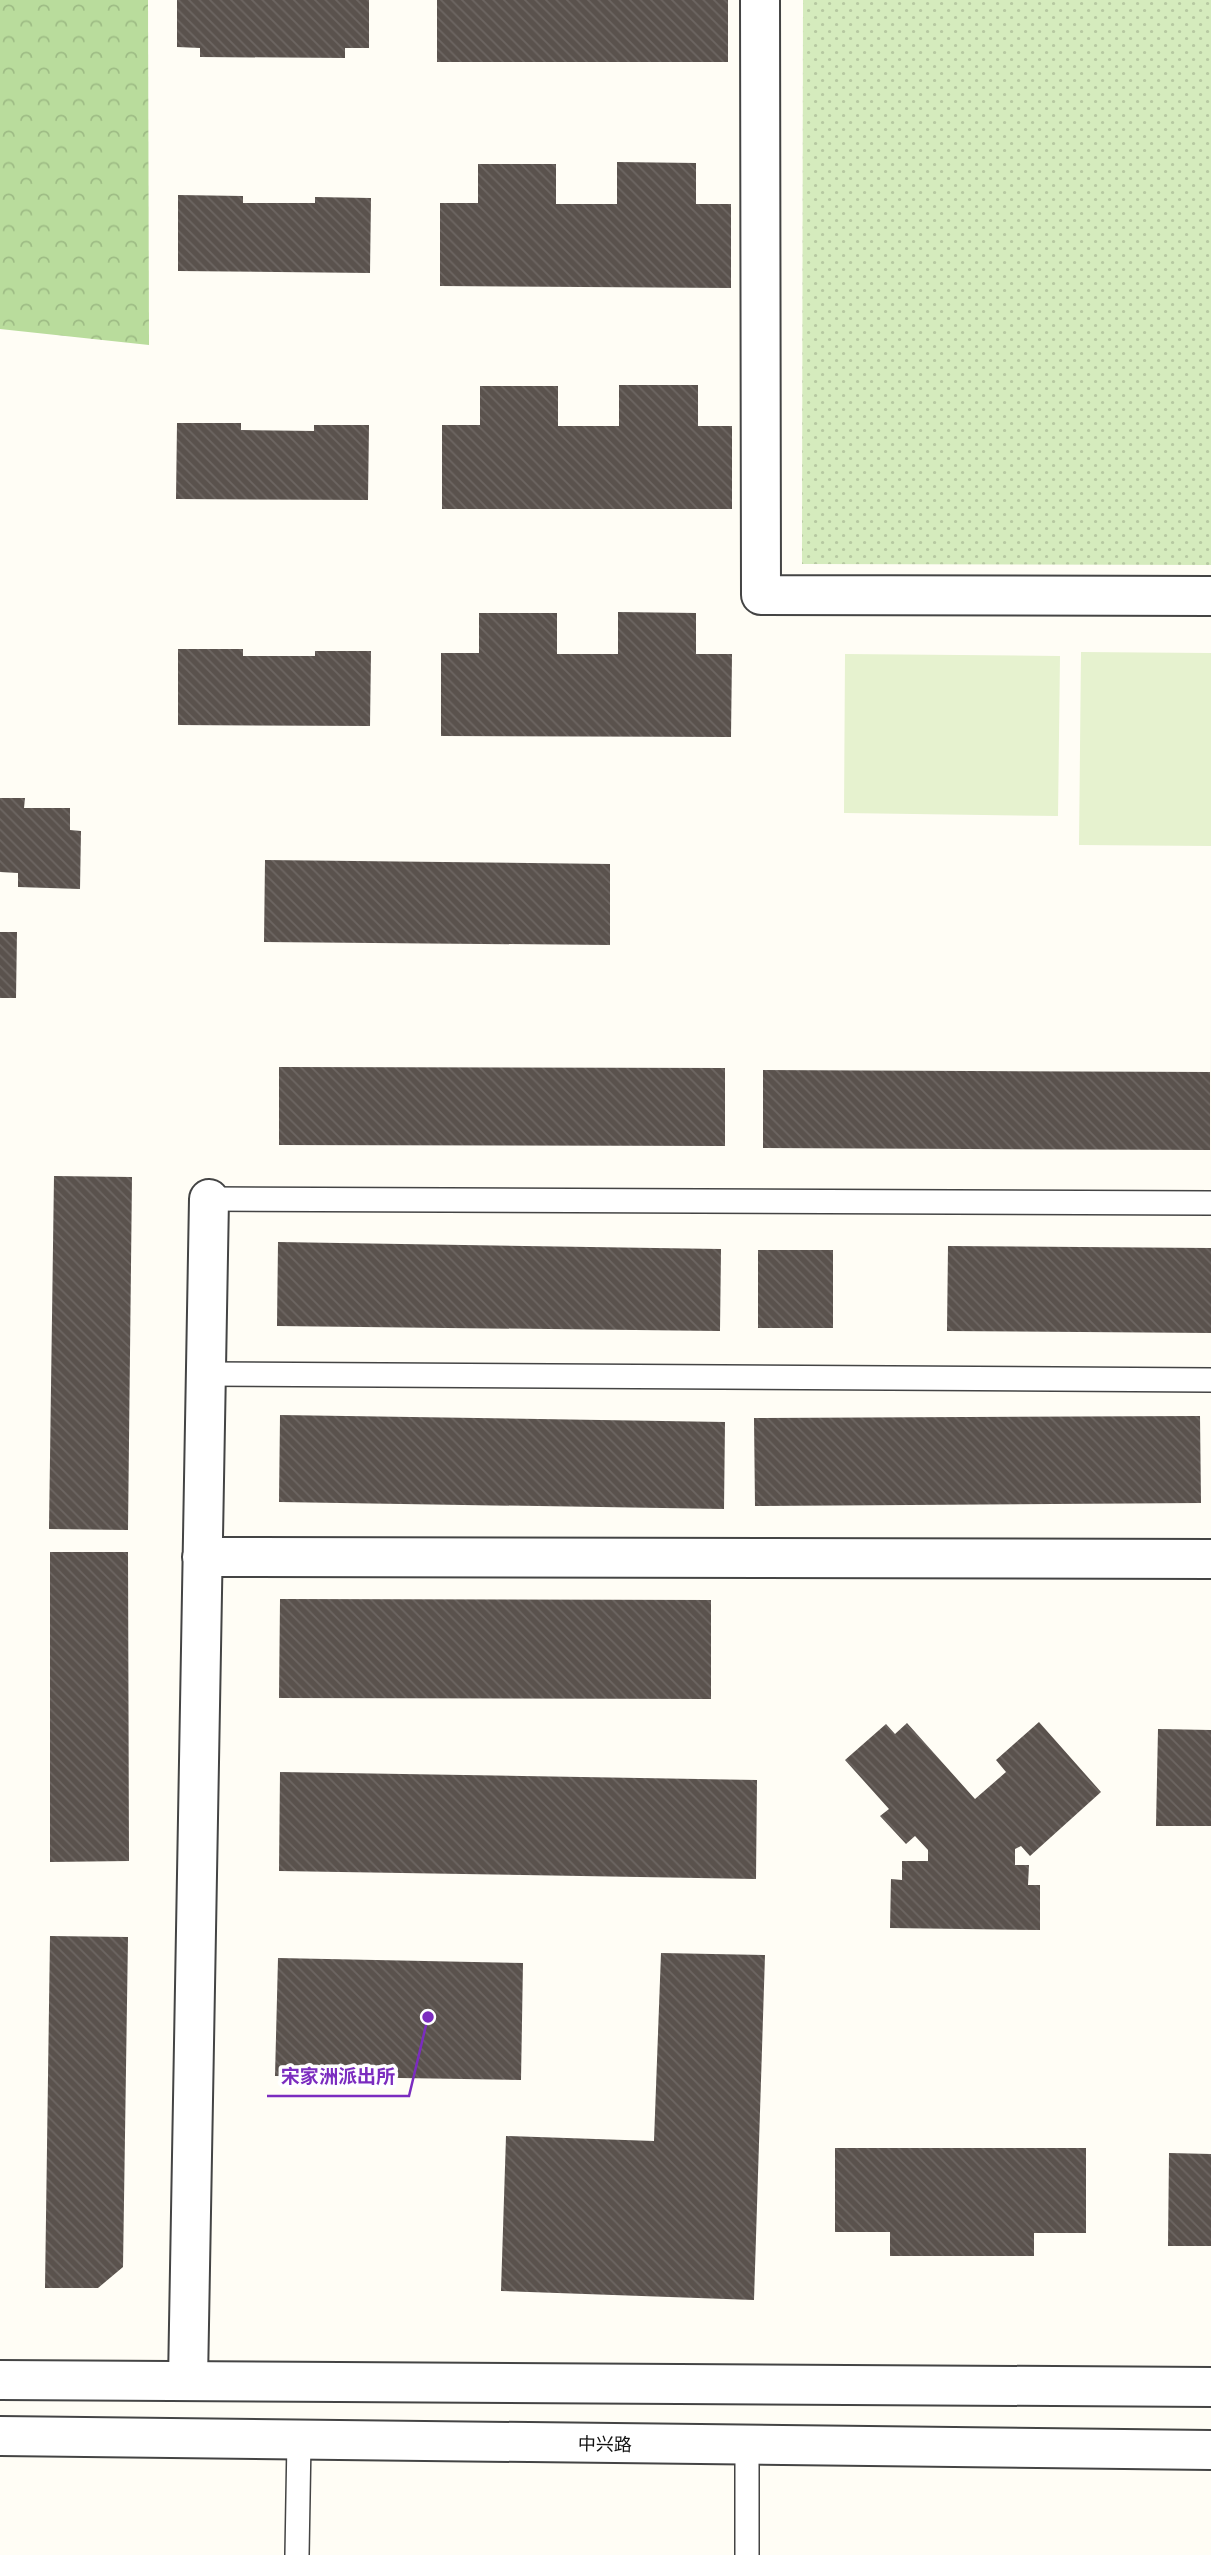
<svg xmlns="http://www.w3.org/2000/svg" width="1211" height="2555" viewBox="0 0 1211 2555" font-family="Literata,'Noto Sans SC',serif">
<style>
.grass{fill:url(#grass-dots)}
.forest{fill:url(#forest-crowns)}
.pitch{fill:#e6f2cf}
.building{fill:url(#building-back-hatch)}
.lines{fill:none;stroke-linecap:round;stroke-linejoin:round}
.service-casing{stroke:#444;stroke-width:26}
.minor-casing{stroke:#444;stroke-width:42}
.tertiary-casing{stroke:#444;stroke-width:42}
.service{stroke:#fff;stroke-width:23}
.minor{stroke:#fff;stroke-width:38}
.tertiary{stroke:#fff;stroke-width:38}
.labels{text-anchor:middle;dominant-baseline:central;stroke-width:7;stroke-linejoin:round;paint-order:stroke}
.street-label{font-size:18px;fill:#111;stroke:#fff}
.leader{fill:none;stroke:#7b2cbf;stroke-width:2.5}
.callout-dot{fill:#7b2cbf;stroke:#fff;stroke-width:2.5}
.callout-label{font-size:19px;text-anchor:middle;font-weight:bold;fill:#7b2cbf;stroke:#fff;stroke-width:7;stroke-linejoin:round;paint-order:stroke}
</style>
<defs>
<pattern id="grass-dots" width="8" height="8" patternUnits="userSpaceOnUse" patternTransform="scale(1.75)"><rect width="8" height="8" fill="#d5ebbd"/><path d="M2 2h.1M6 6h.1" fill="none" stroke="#b6c8a1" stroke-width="1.8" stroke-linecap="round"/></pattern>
<pattern id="forest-crowns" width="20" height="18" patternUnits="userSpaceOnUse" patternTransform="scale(1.75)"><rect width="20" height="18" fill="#b9dc9c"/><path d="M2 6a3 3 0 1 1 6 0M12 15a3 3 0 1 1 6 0" fill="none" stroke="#9ebc85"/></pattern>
<pattern id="building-back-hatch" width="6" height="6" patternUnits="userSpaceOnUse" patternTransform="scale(1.75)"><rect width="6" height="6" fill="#5a524d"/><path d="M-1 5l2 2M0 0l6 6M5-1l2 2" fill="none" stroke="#6d6662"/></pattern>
</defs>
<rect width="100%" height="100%" fill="#fffdf5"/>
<path class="grass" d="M803 0H1211V565L802 564Z"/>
<path class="forest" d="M0 0H148L149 345 0 329Z"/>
<path class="pitch" d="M1081 652 1211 653V846L1079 845Z
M845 654 1060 656 1058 816 844 813Z"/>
<path class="building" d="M177 0H369V48H345V58L200 57V48L177 47Z
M437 0H728V62H437Z
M617 162 696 163V204H731V288L440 286V203H478V164H556V204H617Z
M178 195 243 196V203H315V197L371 198 370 273 178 271Z
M619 385H698V426H732V509H442V425H480V386H558V426H619Z
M177 423H241V430L314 431V425H369L368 500 176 499Z
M618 612 696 613V654H732L731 737 441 736V653H479V613H557V654H618Z
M178 649H243V656H315V651H371L370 726 178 725Z
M0 798H25L24 808H70V830L81 831 80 889 18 887V873L0 872Z
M265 860 610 864V945L264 942Z
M0 932H17L16 998H0Z
M279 1067 725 1068V1146L279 1145Z
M763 1070 1210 1072V1150L763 1148Z
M54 1176 132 1177 128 1530 49 1529Z
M278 1242 721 1249 720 1331 277 1326Z
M948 1246 1211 1248V1333L947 1331Z
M758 1250H833V1328H758Z
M280 1415 725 1422 724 1509 279 1502Z
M1200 1416 1201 1503 755 1506 754 1418Z
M50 1552H128L129 1861 50 1862Z
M280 1599 711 1600V1699L279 1698Z
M1039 1722 1101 1792 1030 1856 1021 1846 1015 1849V1865H1029L1028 1885H1040V1930L890 1928 891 1879 902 1880V1861H928V1850L915 1836 906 1844 880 1816 889 1809 845 1760 886 1724 895 1734 907 1723 975 1799 1006 1772 996 1760Z
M1158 1729 1211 1730V1826H1156Z
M280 1772 757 1780 756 1879 279 1871Z
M50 1936 128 1937 123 2267 98 2288H45Z
M661 1953 765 1955 754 2300 501 2291 506 2136 654 2141Z
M278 1958 523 1963 521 2080 275 2076Z
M835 2148H1086V2233H1034V2256H890V2232H835Z
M1169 2153 1211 2154V2246H1168Z"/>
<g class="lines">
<g class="service-casing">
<path id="service" d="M209 1199 1211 1203
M205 1374 1211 1380
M747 2445V2555
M297 2555 299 2440"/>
</g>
<g class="minor-casing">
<path id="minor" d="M760 0 761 595 1211 596
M202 1557 1211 1559
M188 2381 209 1199"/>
</g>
<g class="tertiary-casing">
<path id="tertiary" d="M0 2380 1211 2387
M0 2436 1211 2450"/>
</g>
<use href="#service" class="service"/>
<use href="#minor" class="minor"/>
<use href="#tertiary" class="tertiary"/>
</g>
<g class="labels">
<g class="street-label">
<text transform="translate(605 2443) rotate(1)">中兴路</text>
</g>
</g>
<path class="leader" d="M428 2017L409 2096H267"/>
<circle class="callout-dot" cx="428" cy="2017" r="7"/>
<g class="callout-label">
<text x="338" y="2083">宋家洲派出所</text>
</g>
</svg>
